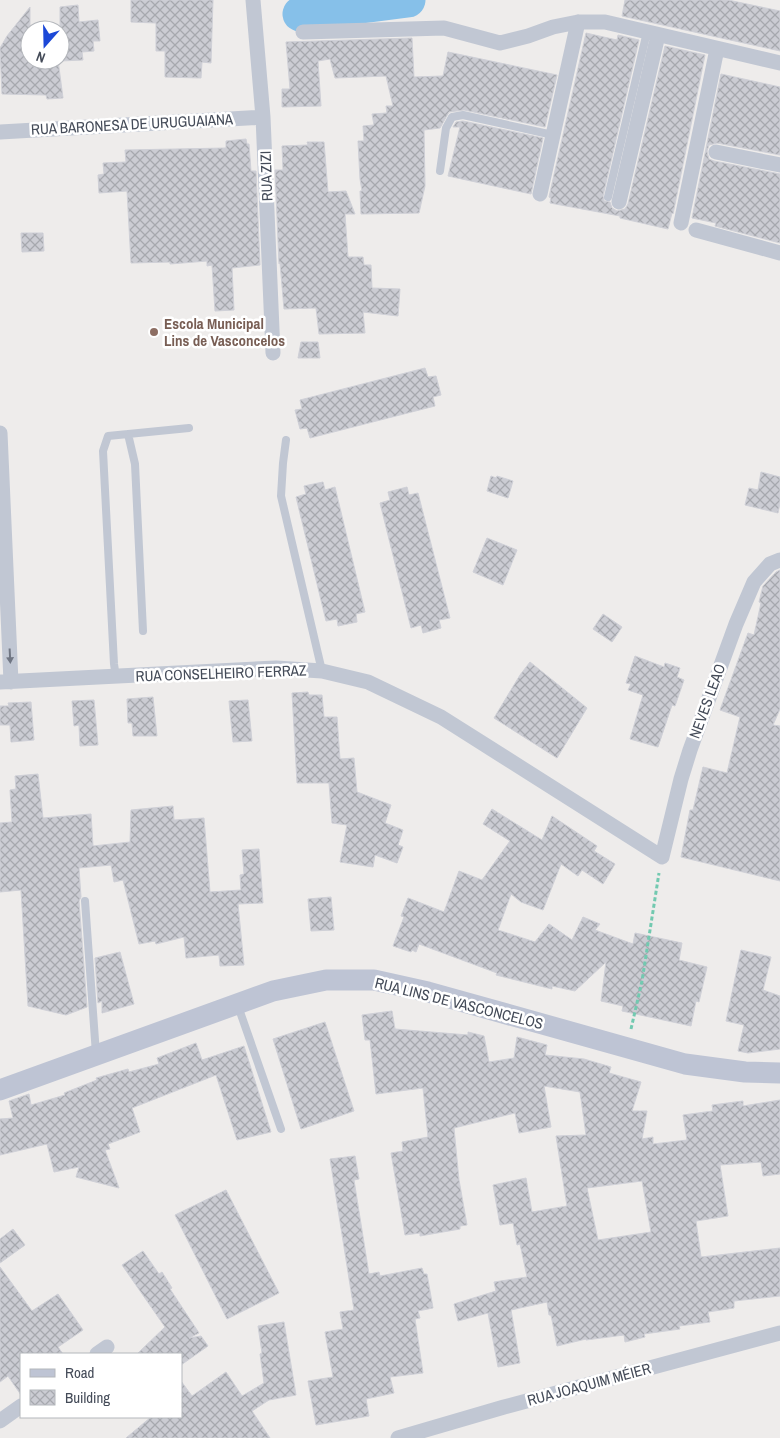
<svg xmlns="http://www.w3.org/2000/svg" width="780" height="1438" viewBox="0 0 780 1438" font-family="'Archivo Narrow',sans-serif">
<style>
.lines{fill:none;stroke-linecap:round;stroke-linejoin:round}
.river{stroke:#86c0e9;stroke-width:35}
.building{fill:url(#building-cross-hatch);stroke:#cfd0d7;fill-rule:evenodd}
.path{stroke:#72c9b0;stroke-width:3;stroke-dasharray:4 2.5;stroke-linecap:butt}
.lane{stroke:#c1c7d3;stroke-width:8}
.street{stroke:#c1c7d3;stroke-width:15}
.secondary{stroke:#bec4d4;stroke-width:21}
.oneway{fill:#707683}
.education-dot{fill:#8d6e63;stroke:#fff;stroke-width:2}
.labels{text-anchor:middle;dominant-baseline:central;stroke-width:5;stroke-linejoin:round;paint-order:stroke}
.street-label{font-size:15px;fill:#444b58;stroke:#fff}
.education-label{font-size:15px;font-weight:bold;fill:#785e54;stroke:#fff;text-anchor:start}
</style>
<defs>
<pattern id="building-cross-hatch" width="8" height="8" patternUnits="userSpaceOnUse" patternTransform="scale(1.25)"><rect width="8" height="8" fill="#cbccd3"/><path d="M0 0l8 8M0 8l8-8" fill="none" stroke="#a6a8ae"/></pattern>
</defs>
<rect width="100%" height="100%" fill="#eeeceb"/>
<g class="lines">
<path class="river" d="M300 14 408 0"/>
</g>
<path class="building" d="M131 0H213L211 63 202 62 201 78 165 77V51H156V23L131 22Z
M625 0H728L780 11V51L622 16Z
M78 5 79 22 98 20 100 41H93L94 51 82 52 83 60 60 61V7Z
M30 7V60H58L63 98 47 99 46 95 2 94 0 48 7 36Z
M586 33 617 40 618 35 639 40 603 196 604 201 610 202 612 208 617 211 625 209 628 204 665 46 705 55 673 214 672 213 668 229 620 218V216L550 203 551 198 549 197Z
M412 38 414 77 443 76 448 52 557 75 545 127 464 110 449 112 440 128 424 130 425 186 419 213 361 214 360 191H362L360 179 358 141H364L363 126 374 125 372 114 387 113 386 106H393L386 76 335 78 330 59 318 61 321 106 282 107V89H290L286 42Z
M721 74 780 87V155L717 143 709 145 707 151 709 159 714 161 780 174V243L715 226 716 223 692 218Z
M463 121 543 138 531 194 448 176 460 127H453L456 122Z
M246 139 247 144H249L251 171H256L260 265 232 268 234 310 215 311 212 265 207 266V261L170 264V262L131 263 127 191 99 193 98 175 104 174 103 163 126 162 125 150 226 148V141Z
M307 142H324L328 192 346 191 355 214H345L348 257H363L364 265H371L372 288 400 289 398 316 363 312 365 333 319 334 316 308 284 309 280 263 279 264 275 170H283L282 146 308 145Z
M21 233H43L44 251 22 252Z
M301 342H318L320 358H298Z
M425 368 428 377 436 376 441 395 433 397 435 406 310 438 307 428 300 429 295 410 302 409 300 400Z
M761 472 780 477V503L778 513 745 505 749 488 758 490Z
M491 476 496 478 497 476 513 481 508 498 487 491Z
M323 482 325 490 335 487 365 612 356 614 357 622 338 626 337 619 326 621 296 497 306 494 304 486Z
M407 487 409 495 418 493 450 618 439 620 441 628 423 633 421 625 411 628 380 503 390 500 388 492Z
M487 538 517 550 503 585 473 572Z
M780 570V709L773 725 780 726V881L681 857 690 810H693L703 767 727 773 740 717 720 710 748 633 754 635 761 603 759 602 763 586 776 572Z
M603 614 622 627 612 642 593 629Z
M635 656 664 667 665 663 680 668 677 677 684 680 675 706 672 705 658 747 630 739 643 695 628 690 631 684 626 683Z
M530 662 587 708 557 758 494 718 520 675Z
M308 692 309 695H322L324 717H337L340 759 354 758 357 792 391 805 385 823 403 830 398 845 403 847 397 863 375 855 373 867 340 862 347 825 332 823 329 783H297L292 693Z
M153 697 157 736H133L132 723H128L127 699Z
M94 700 98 745 80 746 79 725 74 726 72 701Z
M248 700 252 741 233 742 229 701Z
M31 702 34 740 11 742 10 725H0V706H9L8 703Z
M38 774 43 818 91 814 93 846 130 842 131 810 173 806 174 820 204 818 210 892 241 890 240 875 244 874 242 850 259 849 263 903 238 904 244 965 220 966 219 955 186 958 184 937 156 944 155 941 139 944 123 880 114 882 111 865 79 868 81 897 79 901 87 1007 66 1015 28 1006 21 890 0 892V823L12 822 10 790 16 789 15 776Z
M492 809 542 840 552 816 597 846 594 851 615 864 603 884 582 870 578 876 561 864 543 910 521 902 511 894 498 930 535 942 549 924 572 940 583 917 600 924 595 930 633 944 635 933 682 943 679 960 707 967 699 1002 696 1001 691 1026 622 1011 623 1006 601 1001 606 962 575 991 552 986V989L496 975 497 973 419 944 416 952 412 950 411 952 393 946 404 917 401 916 408 898 444 912 459 871 482 880 510 841 483 824Z
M331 897 334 930 311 931 308 899Z
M741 950 771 957 763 990 780 996V1049L748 1053 738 1051 744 1025 726 1021Z
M120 952 134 1004 102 1013V1001L98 1003 95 958Z
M392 1011 395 1029 468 1035V1032L484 1036 489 1062 514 1058 517 1037 547 1045 545 1055 584 1059 611 1067 609 1073 641 1082 632 1111H647L642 1139 653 1137V1144L687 1140 683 1115 713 1111 712 1105 743 1101V1106L780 1100V1174L763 1176 761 1162 720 1165 728 1216 696 1221 701 1257 780 1248V1296L734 1301V1308L708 1312 710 1322 679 1326 680 1329 644 1334 645 1337 625 1342 624 1335 586 1340V1339L557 1346 551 1315H549L547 1302 511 1310 520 1363 498 1367 488 1313 458 1321 454 1304 496 1291 494 1282 527 1277 520 1244 517 1245 513 1223 500 1225 493 1185 526 1178 532 1212 567 1206 556 1136 586 1135 580 1092 544 1086 551 1127 519 1133 515 1113 454 1128 459 1180 467 1225 460 1226V1229L420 1236V1233L405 1235 391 1153 403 1151 402 1142 428 1137 423 1088 376 1094 370 1040H365L362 1015ZM642 1181 651 1232 598 1240 587 1188Z
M325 1022 354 1111 301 1129 273 1039Z
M196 1043 202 1060 244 1046 271 1132 237 1140 216 1075 132 1108 140 1132 108 1144 110 1149 105 1150 119 1188 76 1177 79 1167 54 1172 47 1144 0 1155V1119L13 1118 9 1101 29 1094 31 1105 65 1095 64 1093 97 1080 96 1078 128 1069 129 1072 159 1064 157 1058Z
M355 1156 359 1179 354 1180 369 1274 379 1272 380 1276 422 1268 424 1274H427L433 1308 418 1311 420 1318 415 1319 423 1373 390 1377 394 1393 366 1399 369 1416 316 1425 308 1381 333 1377 325 1332 343 1329 340 1312 354 1310 330 1159Z
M226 1190 279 1293 227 1319 175 1215Z
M13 1229 25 1245 0 1263V1239Z
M143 1251 159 1274 162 1272 172 1288 170 1289 199 1333 189 1338 201 1336 208 1346 181 1365V1354H137L165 1327 122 1265Z
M0 1267 32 1311 58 1294 83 1330 58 1347 63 1354H21V1395L8 1376 0 1382Z
M284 1322 296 1395 269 1400 252 1411 270 1438H126L151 1417H181V1381L192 1396 226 1372 242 1396 264 1383 260 1354 262 1353 258 1326Z"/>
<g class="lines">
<path class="path" d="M631 1029 642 981 659 873"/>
<path class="lane" d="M440 171 446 128 452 117 463 115 553 135
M608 197 647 32
M128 434 135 464 143 631
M286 440 283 463 281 496 322 671
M116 677 114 664 103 451 108 436 189 428
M85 901 96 1054
M238 1006 281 1129"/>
<path class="street" d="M253 0 263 117 273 353
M303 32 444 28 500 43 528 36 553 27 578 22H605L780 63
M0 132 263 117
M716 152 780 165
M540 194 578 22
M619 202 658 35
M681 223 717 49
M696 230 780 253
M0 433 11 682
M0 682 276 668 322 671 368 682 441 717 662 857 681 779 690 750 736 624 754 582 770 564 780 560
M97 1354 107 1347
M0 1421 21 1406
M398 1438 504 1407 780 1333"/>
<path class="secondary" d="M0 1090 273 991 326 980H374L428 992 685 1064 745 1072 780 1073"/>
</g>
<defs><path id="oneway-solid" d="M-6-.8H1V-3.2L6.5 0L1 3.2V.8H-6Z" transform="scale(1.25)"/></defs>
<use class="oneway" href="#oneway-solid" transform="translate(10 656) rotate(87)"/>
<circle class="education-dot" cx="154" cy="332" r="5"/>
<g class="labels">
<g class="street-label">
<text transform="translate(132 124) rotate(-3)">RUA BARONESA DE URUGUAIANA</text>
<text transform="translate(266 176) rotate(-92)">RUA ZIZI</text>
<text transform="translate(221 673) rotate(-2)">RUA CONSELHEIRO FERRAZ</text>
<text transform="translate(707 701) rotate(-70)">NEVES LEAO</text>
<text transform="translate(459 1003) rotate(14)">RUA LINS DE VASCONCELOS</text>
<text transform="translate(589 1384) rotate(-15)">RUA JOAQUIM MÉIER</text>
</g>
<g class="education-label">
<text x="164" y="323">Escola Municipal<tspan x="164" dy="17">Lins de Vasconcelos</tspan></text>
</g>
</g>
<rect x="20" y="1353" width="162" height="65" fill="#ffffff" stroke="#b4b7bc"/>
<rect x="30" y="1369" width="25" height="8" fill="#bec4d4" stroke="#b4b7bc"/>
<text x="65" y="1378" font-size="15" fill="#444b58">Road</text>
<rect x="30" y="1390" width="25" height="15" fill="url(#building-cross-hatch)" stroke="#b4b7bc"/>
<text x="65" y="1403" font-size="15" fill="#444b58">Building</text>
<g transform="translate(45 45) rotate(200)"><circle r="24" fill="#ffffff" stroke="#b4b7bc"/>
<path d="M0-4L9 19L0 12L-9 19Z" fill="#1c48d7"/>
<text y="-8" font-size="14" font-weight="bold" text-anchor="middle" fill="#444b58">N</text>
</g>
</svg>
